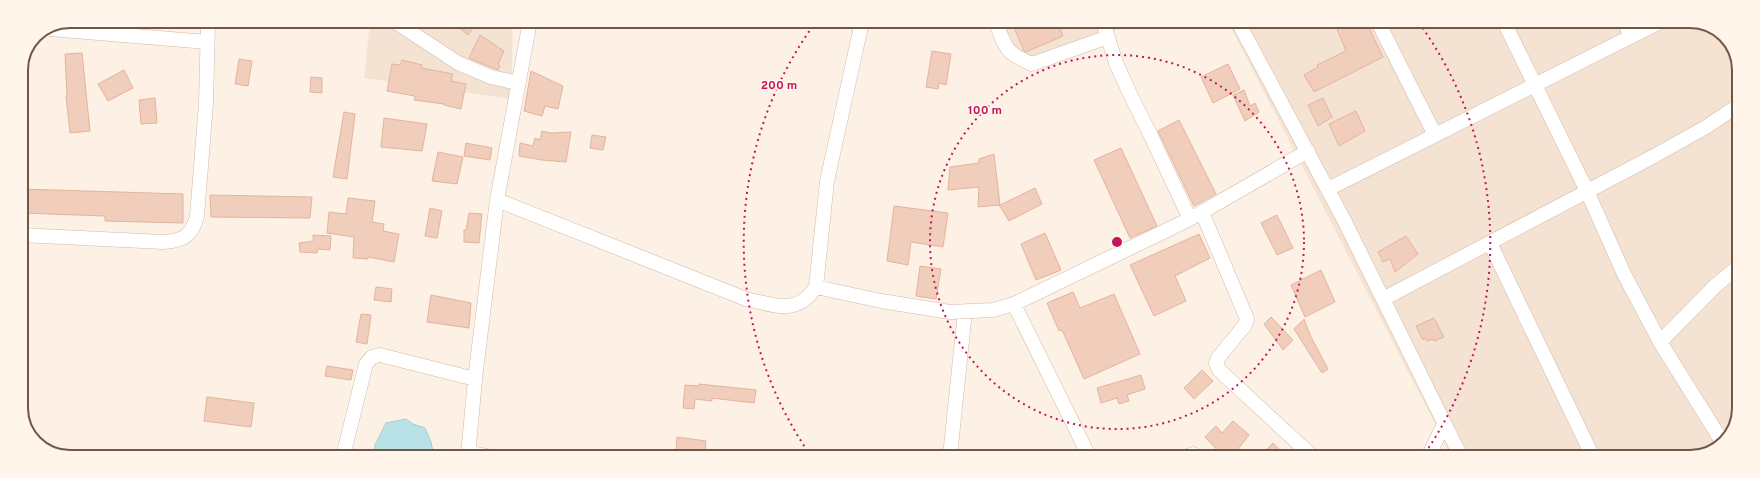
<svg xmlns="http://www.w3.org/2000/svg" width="1760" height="478" viewBox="0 0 1760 478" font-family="Overpass,sans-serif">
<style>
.residential{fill:#f4e3d2}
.water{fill:#b8e2e6;stroke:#9ed2d7}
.building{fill:#f1cebb;stroke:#e4b39c}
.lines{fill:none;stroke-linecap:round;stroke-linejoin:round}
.street-casing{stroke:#d0baad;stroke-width:15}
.street{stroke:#fff;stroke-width:14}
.ring{fill:none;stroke:#c2185b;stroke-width:2;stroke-dasharray:2 4}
.rim{fill:none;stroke:#745649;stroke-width:2}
.centre{fill:#c2185b;stroke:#fff5ea;stroke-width:2}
.ring-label{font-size:12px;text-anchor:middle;font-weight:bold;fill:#c2185b;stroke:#fff5ea;stroke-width:4;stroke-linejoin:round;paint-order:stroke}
</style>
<rect width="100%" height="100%" fill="#fcf1e4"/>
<path class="residential" d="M370 21H513L511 99 364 78Z
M999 22H1138L1019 64Z
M1228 22 1702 23 1727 38 1739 67 1737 420 1720 447 1690 457H1452Z"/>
<path class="water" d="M406 419 413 424 425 428 431 442 434 456H374L375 445 386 423Z"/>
<path class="building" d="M451 21H478L468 35Z
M1019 22H1057L1063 36 1026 52 1024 51 1013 25Z
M1353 22H1366L1383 57 1314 92 1304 75 1318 67 1317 65 1346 51 1337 29Z
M480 35 504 51 498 64 500 66 498 70 469 58Z
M932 51 951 54 946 85 939 83 938 89 926 87Z
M82 53 90 131 70 133 66 96H67L65 54Z
M239 59 252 61 248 86 235 84Z
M402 60 422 65 421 68 453 74 451 81 466 84 461 109 444 105V104L414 100 415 96 387 91 392 64 400 65Z
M1228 64 1240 89 1213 103 1201 77Z
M124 70 133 88 108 101 98 84Z
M531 71 563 86 558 109 545 106 542 116 524 111Z
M311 77 322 78V93L310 92Z
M1244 90 1250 106 1255 103 1259 112 1245 121 1233 95Z
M155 98 157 123 141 124 139 100Z
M1323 98 1332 117 1318 126 1308 105Z
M1356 111 1365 131 1339 146 1329 124Z
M344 112 355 114 347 179 333 177Z
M384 118 427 124 422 151 381 147Z
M1179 120 1216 194 1194 206 1158 131Z
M542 131 551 133 571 132 566 162 542 160 519 156 520 143 533 146 535 138 540 140Z
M592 135 606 137 603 150 590 148Z
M466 143 492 148 490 160 464 156Z
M1121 148 1157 226 1130 238 1094 160Z
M438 152 463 157 457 184 432 181Z
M994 154 1000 205 1035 188 1042 204 1009 221 999 205 978 207 979 187 948 190 950 167 979 163V159Z
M21 189 183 194V223L105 221V216L21 213Z
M210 195 312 197 310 218 211 217Z
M348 198 375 201 372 222 384 224 383 231 399 234 394 262 368 257V259L353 258 354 237 327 233 329 212 346 214Z
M894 206 948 213 943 247 911 242 908 265 887 261Z
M430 208 442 211 437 238 425 236Z
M469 213 482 214 479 243 464 242V230H466Z
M1277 215 1293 248 1277 255 1261 223Z
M1045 233 1061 270 1036 280 1021 244Z
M1199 234 1210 258 1175 276 1186 301 1154 316 1130 265Z
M313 235 331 236 330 250 318 249 317 253 300 252 299 243 313 241Z
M1406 236 1418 254 1395 272 1390 259 1383 262 1378 252Z
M920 266 941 269 936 299 916 296Z
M1321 270 1335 302 1305 317 1291 285Z
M376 287 392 289 391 302 374 300Z
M1073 292 1080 308 1114 294 1140 354 1084 379 1062 330 1059 331 1047 303Z
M431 295 471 303 469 328 427 322Z
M361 314 371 315 367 344 356 342Z
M1271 317 1293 340 1283 350 1264 324Z
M1434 318 1444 337 1434 341 1433 339 1427 341 1426 338 1423 340 1416 326Z
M1304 319 1311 337 1328 369 1322 373 1294 329Z
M327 366 353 370 351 380 325 376Z
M1202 370 1213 381 1194 399 1184 388Z
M1141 375 1145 389 1127 395 1129 401 1119 404 1117 398 1101 403 1097 388Z
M699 384 756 390 754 403 712 398V401L695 399 694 409 683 408 685 385 699 386Z
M207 397 254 403 251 427 204 421Z
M1233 421 1249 435 1232 457H1224L1205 437 1216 426 1222 433Z
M677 437 706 441 705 455 676 450Z
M1273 443 1286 457H1259Z"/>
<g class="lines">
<g class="street-casing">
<path id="street" d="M394 21 458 63 491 77 518 83
M996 22C1005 48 1006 53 1032 64L1108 37
M1103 22 1116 63 1131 96 1150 134 1190 219
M1238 22 1344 220 1461 457
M1378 22 1435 135
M1504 22 1587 191 1624 274 1660 342 1723 443
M1625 23 1631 36
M50 29 207 42
M1328 189 1658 23
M497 200 746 299C775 305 797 316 816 287L827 181 862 22
M1202 212 1247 319 1245 325 1218 358 1216 363 1219 370 1313 457
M21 235 163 242C183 241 192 236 197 216L206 104 208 21
M1490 243 1593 457
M816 287 881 301 950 312 993 310 1014 304 1190 219 1308 151
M1383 299 1654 156 1706 127 1739 105
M1014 304 1089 456
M1660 342 1715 286 1738 267
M469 453 487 456
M343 456 366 364 372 357 380 355 475 379
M468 456 475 379 497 200 530 21
M950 456 965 311
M1188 456 1193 454
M1428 457 1444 424"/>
</g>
<use href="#street" class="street"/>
</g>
<g class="ring">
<circle cx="1117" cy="242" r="187"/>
<path d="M811 456A373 373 0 0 1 815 23M1419 23A373 373 0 0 1 1423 456"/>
</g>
<path d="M0 0H1760V478H0ZM70 28H1690A42 42 0 0 1 1732 70V408A42 42 0 0 1 1690 450H70A42 42 0 0 1 28 408V70A42 42 0 0 1 70 28Z" fill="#fff5ea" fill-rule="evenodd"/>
<path class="rim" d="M70 28H1690A42 42 0 0 1 1732 70V408A42 42 0 0 1 1690 450H70A42 42 0 0 1 28 408V70A42 42 0 0 1 70 28Z"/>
<circle cx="1117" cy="242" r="6" class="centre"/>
<g class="ring-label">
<text x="779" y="89">200 m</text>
<text x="985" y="114">100 m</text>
</g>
</svg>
